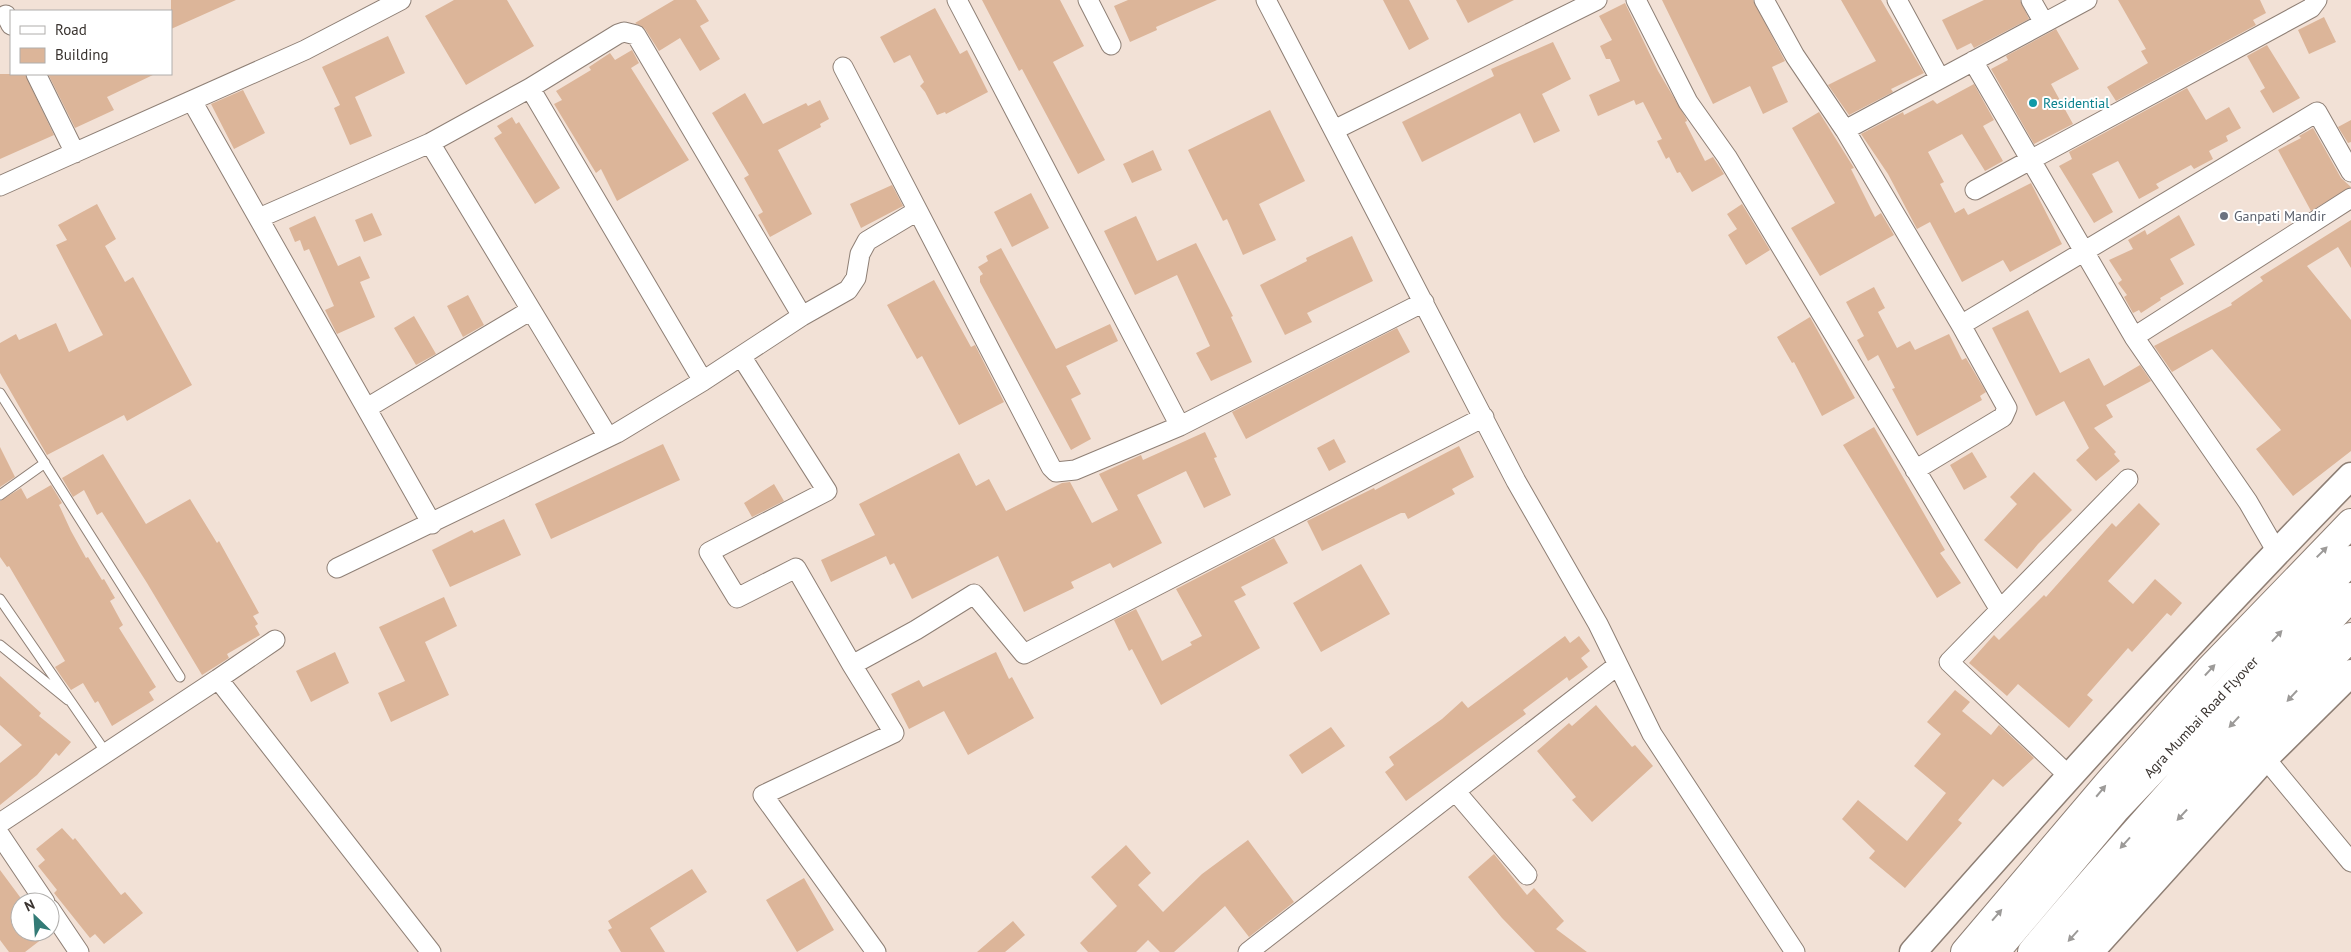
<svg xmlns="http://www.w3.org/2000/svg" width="2351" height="952" viewBox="0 0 2351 952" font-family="'PT Sans',sans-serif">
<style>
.building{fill:#dcb599}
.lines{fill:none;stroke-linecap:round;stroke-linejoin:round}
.lane-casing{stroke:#8e7f75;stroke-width:11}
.street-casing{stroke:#8e7f75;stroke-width:21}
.secondary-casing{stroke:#8e7f75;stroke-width:29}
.primary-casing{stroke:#8e7f75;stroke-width:30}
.highway-casing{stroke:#8e7f75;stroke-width:30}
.lane{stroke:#fff;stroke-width:9}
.street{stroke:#fff;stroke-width:19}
.secondary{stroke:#fff;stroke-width:26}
.primary{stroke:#fff;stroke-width:28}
.highway{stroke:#fff;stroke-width:28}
.oneway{fill:#9c9a98}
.culture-dot{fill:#0f9aa8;stroke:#fff;stroke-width:2}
.worship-dot{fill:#6b7280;stroke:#fff;stroke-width:2}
.labels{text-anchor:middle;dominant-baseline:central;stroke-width:4;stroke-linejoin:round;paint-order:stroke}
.culture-label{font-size:14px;fill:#0d838f;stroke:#fff;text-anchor:start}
.worship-label{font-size:14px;fill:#5b616d;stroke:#fff;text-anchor:start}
.street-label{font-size:14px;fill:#3a3430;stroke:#fff}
</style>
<rect width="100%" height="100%" fill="#f2e1d6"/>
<path class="building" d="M171 0H236L171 29Z
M454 0H507L534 46 466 85 425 16Z
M674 0H696L709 21 700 26 720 59 700 71 680 38 659 51 645 29 635 23Z
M982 0H1060L1084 46 1053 62 1105 160 1078 174 1022 69 1019 71Z
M1128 0H1217L1156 27 1157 30 1130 42 1114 6Z
M1383 0H1409L1429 39 1409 50Z
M1456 0H1514L1468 23Z
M1662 0H1753L1785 61 1772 67 1788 102 1763 114 1750 86 1713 104Z
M1841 0H1881L1924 73 1891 89 1893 92 1849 115 1828 85 1876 61Z
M1984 0H2020L2029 19 1974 48 1971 43 1957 50 1942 20Z
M2118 0H2260L2266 13 2253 20 2256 25 2116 101 2107 87 2148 63 2141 51 2146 49Z
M1625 3 1658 71 1686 118 1687 121 1685 122 1705 161 1713 157 1724 174 1692 192 1680 172 1677 173 1669 157 1666 159 1657 141 1662 139 1643 102 1636 105 1634 100 1598 116 1589 95 1620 81 1610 59H1606L1600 46 1612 40 1599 16Z
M935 8 960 54 967 50 988 92 946 114 945 112 937 115 925 92 920 86 924 82 910 55 894 63 880 37Z
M2324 17 2336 42 2309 54 2298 30Z
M2056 29 2079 69 2051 84 2073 124 2034 144 1991 69 2008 60 2006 56Z
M388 36 405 73 355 97 372 136 350 145 334 108 340 105 322 67Z
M1553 42 1571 79 1542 94 1560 131 1534 143 1520 113 1422 162 1402 122 1494 76 1491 69Z
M2267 45 2300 98 2273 113 2260 91 2265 88 2247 56Z
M632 50 639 63 631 68 689 160 617 201 601 169 596 173 554 104 562 100 556 91 591 70 589 67 610 53 615 60Z
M0 74H25L54 135 0 159Z
M48 74H155L107 97 114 110 75 128Z
M1974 84 1994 120 1983 126 2003 161 1985 171 1962 134 1928 152 1944 182 1940 184 1955 213 1964 208 1968 215 2031 183 2062 244 2010 272 2003 260 1962 282 1930 222 1917 229 1888 174 1861 134 1903 112 1904 115 1933 100 1937 104Z
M2187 88 2206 120 2229 107 2241 128 2226 136 2228 141 2209 151 2213 159 2194 169 2191 165 2156 184 2159 188 2139 199 2118 161 2092 174 2113 212 2094 223 2059 166 2072 159 2069 152Z
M243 90 265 133 234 149 211 104Z
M745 93 763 124 806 103 808 106 820 100 829 119 820 124 821 127 778 150 812 214 770 237 758 215 763 212 744 178 749 175 712 113Z
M1270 110 1305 181 1259 204 1276 240 1243 255 1227 219 1223 221 1188 150Z
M1819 112 1854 168 1851 169 1875 217 1881 213 1894 235 1820 276 1791 228 1835 203 1792 128Z
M512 117 516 124 519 122 560 188 535 204 494 138 502 133 497 126Z
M2351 120V142L2348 143 2338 127Z
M2313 128 2341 178 2351 187 2311 211 2278 150 2301 138 2299 136Z
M1153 150 1162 170 1132 183 1123 164Z
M892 185 903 206 861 228 850 204Z
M1031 193 1049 228 1012 247 994 212Z
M97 204 116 239 105 246 125 282 133 277 192 385 127 421 124 415 47 455 0 373V343L16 334 19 340 56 323 69 352 103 335 56 245 67 240 58 225Z
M1742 204 1770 250 1746 265 1728 235 1737 229 1727 214Z
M372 213 382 235 364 242 355 220Z
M2179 215 2195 245 2170 259 2184 284 2160 298 2161 300 2141 313 2139 310 2133 313 2124 297 2127 295 2118 283 2122 280 2109 260 2133 249 2128 240 2145 230 2147 235Z
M315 216 338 266 360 256 370 278 360 282 375 317 337 334 325 310 334 306 309 249 304 251 300 240 295 242 289 228Z
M1136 216 1157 261 1196 243 1233 316 1231 317 1252 362 1211 381 1196 353 1210 346 1177 275 1135 295 1104 231Z
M2351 220V268L2338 247 2307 266 2351 320V451L2293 496 2256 449 2281 430 2212 349 2172 372 2154 346 2232 305 2231 303 2263 281 2260 277Z
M1352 236 1373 281 1307 313 1312 322 1285 335 1260 285 1307 261 1306 258Z
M1001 248 1056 349 1110 324 1118 341 1066 366 1081 394 1071 399 1091 439 1071 450 980 282V276L983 274 978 267 988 261 986 256Z
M934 280 971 347 975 345 1004 402 959 425 922 356 917 359 887 305Z
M1874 287 1885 308 1878 312 1897 348 1910 341 1915 350 1949 334 1962 360 1966 358 1986 392 1980 396 1982 400 1917 436 1892 389 1895 388 1878 355 1868 361 1857 340 1864 336 1846 302Z
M468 295 484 325 463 337 447 306Z
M2028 310 2060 373 2089 358 2104 386 2140 365 2151 381 2106 405 2113 417 2094 428 2116 452 2114 454 2120 461 2096 481 2076 460 2089 448 2064 401 2036 416 1992 328Z
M414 316 436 354 416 365 394 328Z
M1810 317 1855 398 1822 416 1794 362 1792 363 1777 337Z
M1397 328 1410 352 1246 439 1232 412Z
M1874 427 1945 550 1940 553 1961 583 1937 598 1843 445Z
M1205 432 1217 457 1214 458 1231 495 1204 508 1186 471 1137 495 1162 543 1113 568 1110 563 1071 582 1074 588 1024 612 998 556 912 599 894 563 890 565 886 556 831 582 821 560 875 535 859 504 959 453 976 486 989 479 1006 511 1062 483 1070 482 1092 523 1118 510 1099 474 1141 455 1143 460Z
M1334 439 1346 462 1329 471 1317 448Z
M663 444 680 480 551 539 535 504Z
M1459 446 1474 477 1452 489 1455 494 1408 519 1405 513H1401L1322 551 1307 521 1374 488 1375 490Z
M0 447 15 477 0 487Z
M1972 452 1987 477 1964 490 1950 465Z
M103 454 146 524 190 499 217 543 219 541 259 613 253 616 258 624 255 626 260 635 227 654 229 658 202 675 147 583 102 512 97 515 84 490 73 497 62 478Z
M2034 472 2072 510 2038 544 2017 569 1984 540 2017 504 2010 497Z
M774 484 784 501 752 517 744 503Z
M51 485 62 503 59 505 71 531 86 558 88 557 102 580 104 579 115 598 110 601 123 625 119 628 156 687 149 692 154 700 112 726 98 701 95 703 83 683 71 690 63 679 55 667 65 661 9 566 7 567 0 557V501L21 488 27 499Z
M2139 503 2160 524 2108 581 2133 604 2155 579 2182 603 2171 616 2167 613 2132 652 2128 648 2087 695 2093 700 2069 728 2018 684 2007 696 1969 663 1994 635 1999 640 2044 595 2046 597 2112 523 2116 527Z
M504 519 521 555 450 587 432 550 472 530 474 533Z
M1274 538 1288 563 1241 587 1246 595 1234 601 1260 648 1161 705 1132 649 1129 651 1114 620 1136 609 1162 661 1192 645 1190 642 1202 636 1176 589Z
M1361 564 1390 614 1321 652 1293 603Z
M444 597 457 626 425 642 449 695 391 722 378 693 405 681 379 627Z
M1565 636 1570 643 1579 636 1590 651 1581 658 1588 667 1569 681 1567 677 1523 710 1526 714 1406 801 1385 772 1394 765 1389 757 1442 719 1462 701 1468 708Z
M335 652 349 683 311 702 296 671Z
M996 652 1009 679 1012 677 1034 718 968 755 944 711 909 729 891 694 919 680 923 687Z
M0 676 41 713 39 716 71 742 59 756 56 753 37 775 0 805V763L22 745 0 725Z
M1955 690 1970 702 1962 711 1991 735 1999 725 2034 758 2003 787 1993 779 1958 820 1962 823 1905 888 1869 858 1875 851 1842 819 1858 800 1907 841 1946 793 1914 766 1941 734 1927 722Z
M1596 705 1632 747 1635 745 1653 766 1592 822 1572 800 1576 797 1537 751 1569 723 1572 726Z
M1331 727 1345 746 1302 774 1289 755Z
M62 828 73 840 75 838 121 895 125 892 143 913 104 944 95 934 90 938 54 893 57 890 38 866 45 860 36 849Z
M1248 840 1294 902 1249 937 1225 906 1174 952H1160L1148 940 1136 952H1088L1080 943 1117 906 1091 877 1126 845 1151 873 1138 885 1163 912 1202 874Z
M1494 854 1527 895 1534 888 1564 921 1556 929 1587 952H1535L1502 918 1468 877Z
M692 869 707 892 650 928 665 952H621L608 930 612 928 608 921Z
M0 870 20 897V932H51L25 952H9L0 940Z
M804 878 834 930 797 952 766 900Z
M1013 921 1025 935 1005 952H977Z"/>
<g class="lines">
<g class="lane-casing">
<path id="lane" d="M0 393 180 677
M0 495 45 463
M0 599 107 754
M0 645 68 700"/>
</g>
<g class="street-casing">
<path id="street" d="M957 0 1180 426
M1088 0 1111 45
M1266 0 1516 481 1598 624 1652 734 1795 952
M1636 0 1688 102 1727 157 2000 610
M1764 0 1795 56 1845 130 1961 325 2007 408 2003 417 1915 470
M1897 0 1940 79
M2031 0 2044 23
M6 15 11 25
M1973 61 2134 337 2248 502 2277 552
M843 67 1051 467 1056 472 1075 470 1180 426 1424 302
M36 74 75 153
M530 88 703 381
M192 101 432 524
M1334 130 1597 0
M1845 130 2087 0
M430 143 530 88 618 34 624 32 636 35 802 316
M0 186 305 50 401 0
M1975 190 2311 8 2317 0
M259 218 430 143 608 437
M1961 325 2317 112 2351 172
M2134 337 2351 198
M741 356 827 491 709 552 737 598 796 568 852 665 916 630 974 594 1024 654 1484 417
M367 408 531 310
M337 568 617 433 703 381 802 316 848 290 856 278 860 254 867 241 917 211
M852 665 894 733 763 795 876 952
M218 679 275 640
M2265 758 2351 862
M2069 776 1949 662 2128 479
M1456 792 1527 875
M0 823 218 679 431 952
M0 835 45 902
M50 909 79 952
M1248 952 1618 665"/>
</g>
<g class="secondary-casing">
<path id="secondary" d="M1913 952C2056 790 2200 630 2351 476
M2090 952 2265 758 2351 673"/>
</g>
<g class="primary-casing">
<path id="primary" d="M1965 952 2110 781 2209 670 2351 523
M2058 952 2295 693 2351 637"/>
</g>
<g class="highway-casing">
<path id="highway" d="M1995 952 2115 810 2351 560
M2032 952C2134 830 2241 713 2351 597"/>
</g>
<use href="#lane" class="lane"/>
<use href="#street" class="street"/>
<use href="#secondary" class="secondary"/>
<use href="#primary" class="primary"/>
<use href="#highway" class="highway"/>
</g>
<defs><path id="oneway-solid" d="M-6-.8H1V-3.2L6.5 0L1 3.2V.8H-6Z" transform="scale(1.25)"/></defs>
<g class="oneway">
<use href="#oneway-solid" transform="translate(2322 552) rotate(-45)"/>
<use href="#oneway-solid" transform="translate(2277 636) rotate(-47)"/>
<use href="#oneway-solid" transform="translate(2210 670) rotate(-47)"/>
<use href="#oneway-solid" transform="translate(2292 696) rotate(133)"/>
<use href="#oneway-solid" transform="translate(2234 722) rotate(133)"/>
<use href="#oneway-solid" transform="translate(2101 791) rotate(-50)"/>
<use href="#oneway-solid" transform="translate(2182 815) rotate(133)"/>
<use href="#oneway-solid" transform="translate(2125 843) rotate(132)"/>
<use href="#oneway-solid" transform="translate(1997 915) rotate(-49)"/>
<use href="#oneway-solid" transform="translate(2073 936) rotate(132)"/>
</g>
<circle class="culture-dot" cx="2033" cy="103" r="5"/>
<circle class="worship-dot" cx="2224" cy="216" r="5"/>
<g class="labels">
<g class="culture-label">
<text x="2043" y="103">Residential</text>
</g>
<g class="worship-label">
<text x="2234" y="216">Ganpati Mandir</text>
</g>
<g class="street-label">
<text transform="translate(2201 717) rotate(-47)">Agra Mumbai Road Flyover</text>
</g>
</g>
<rect x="10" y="10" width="162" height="65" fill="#ffffff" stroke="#b0aeac"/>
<rect x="20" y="26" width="25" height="8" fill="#ffffff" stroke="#b0aeac"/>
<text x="55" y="35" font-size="15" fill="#3a3430">Road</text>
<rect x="20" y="48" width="25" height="15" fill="#dcb599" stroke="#b0aeac"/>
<text x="55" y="60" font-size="15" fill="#3a3430">Building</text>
<g transform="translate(35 917) rotate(335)"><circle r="24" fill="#ffffff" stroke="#b0aeac"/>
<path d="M0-4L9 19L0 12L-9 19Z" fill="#337b76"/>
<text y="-8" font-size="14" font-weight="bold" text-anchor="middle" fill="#3a3430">N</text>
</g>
</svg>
